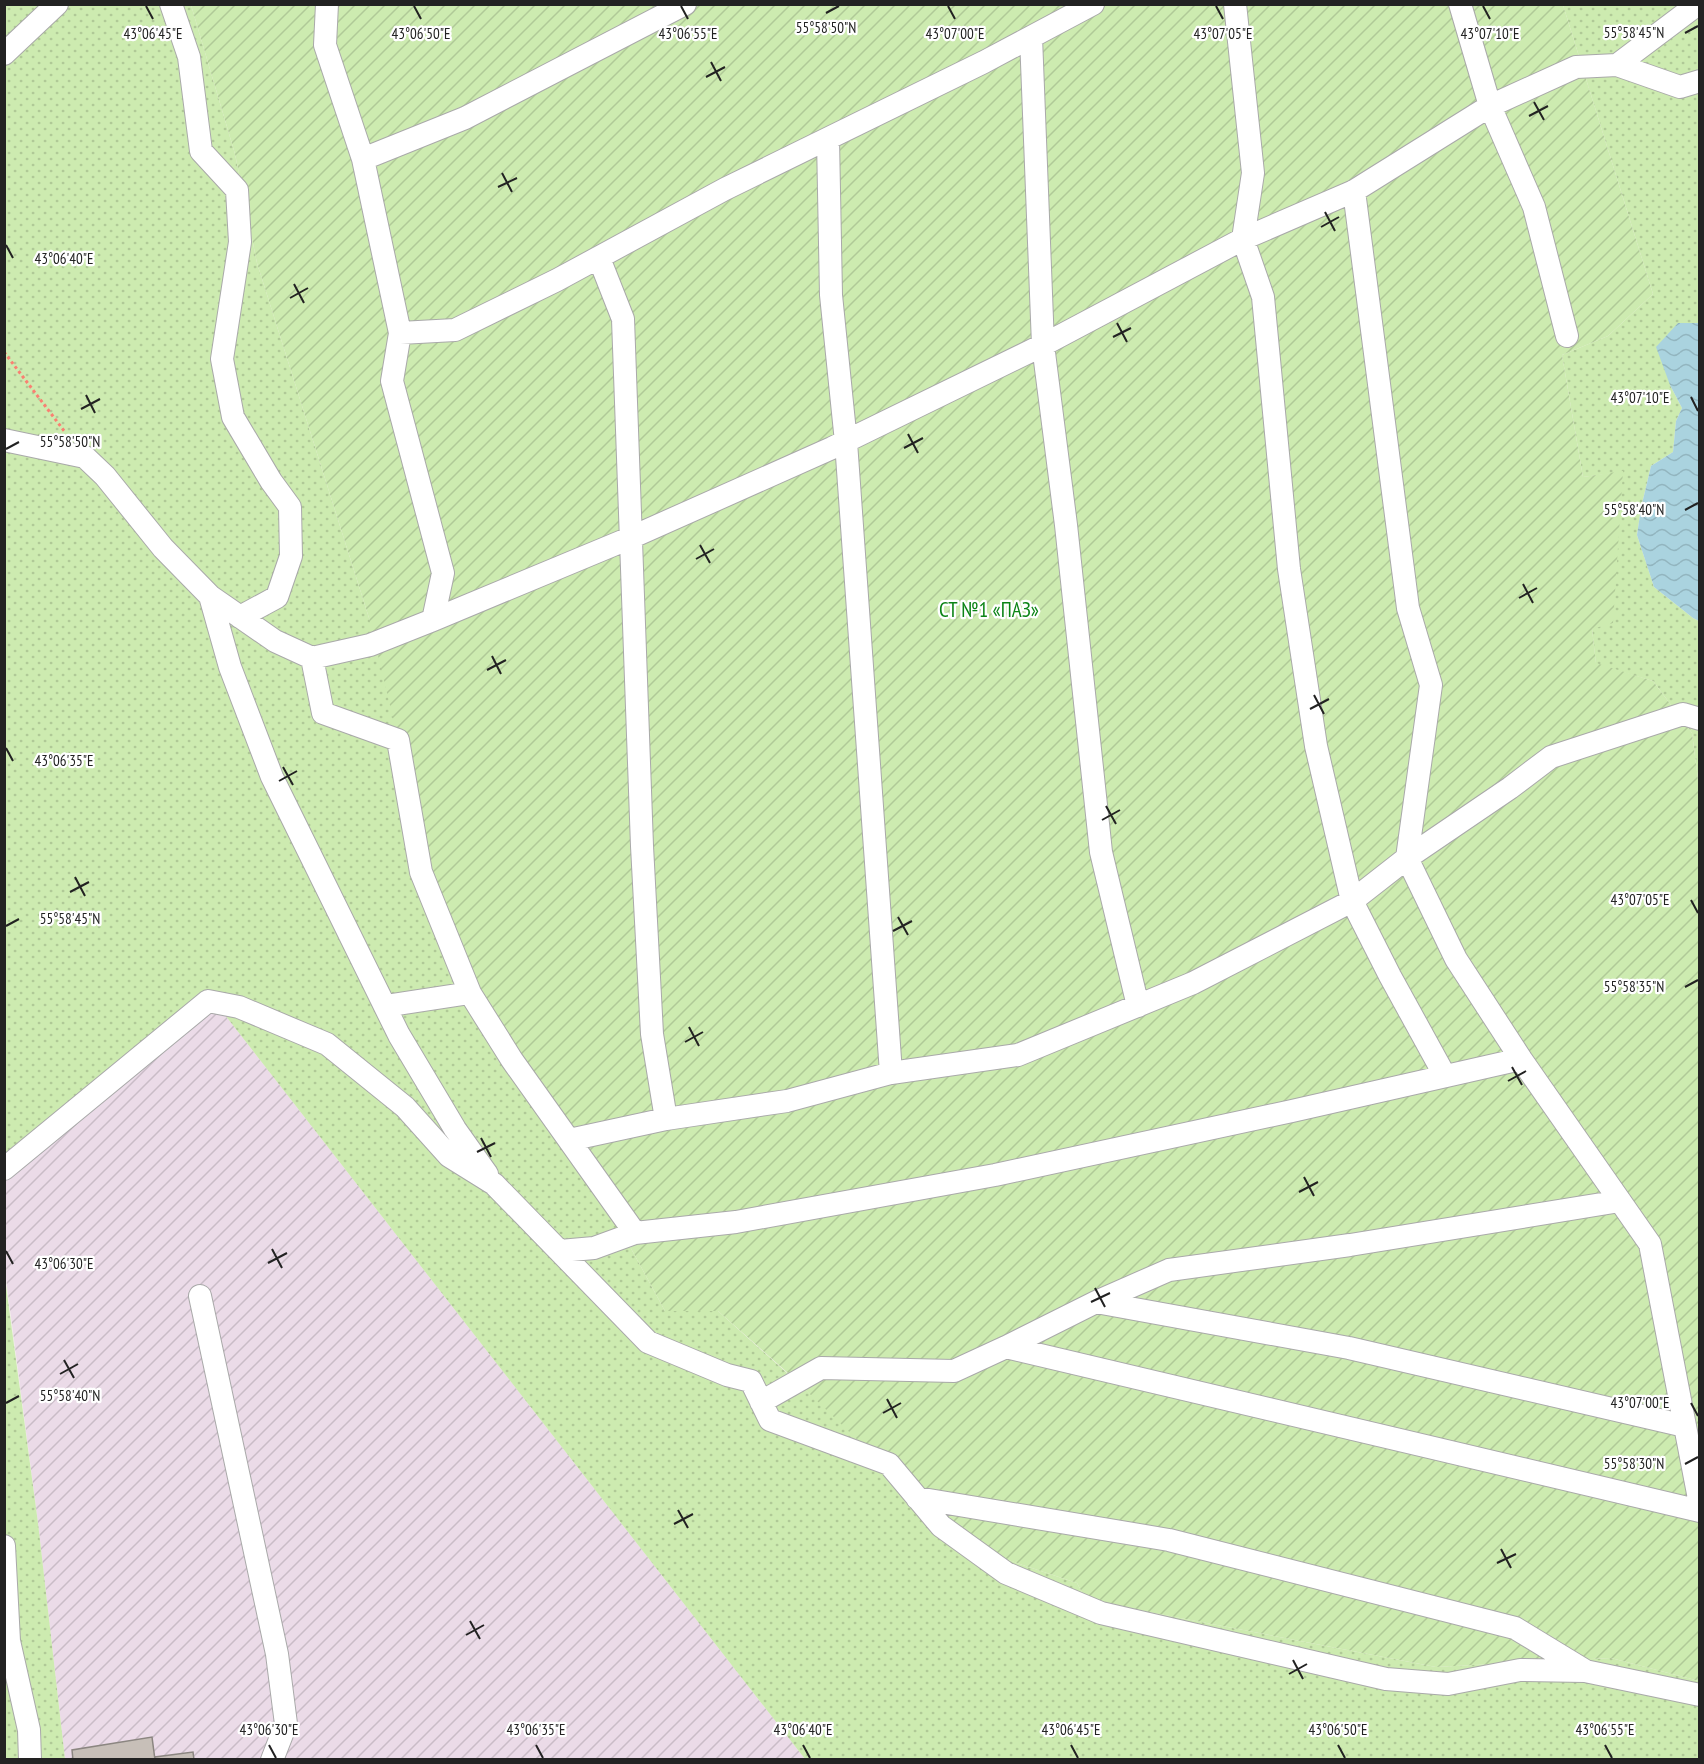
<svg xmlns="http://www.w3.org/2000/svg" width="1704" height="1764" viewBox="0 0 1704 1764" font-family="'PT Sans Narrow',sans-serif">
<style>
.industrial{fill:url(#industrial-furrows)}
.grass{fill:url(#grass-dots)}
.garden{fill:url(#garden-furrows)}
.water{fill:url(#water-waves)}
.building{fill:#c7bfb8;stroke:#8b8681;stroke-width:1.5}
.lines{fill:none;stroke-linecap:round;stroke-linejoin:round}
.minor-casing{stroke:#a9a9a9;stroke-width:24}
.path{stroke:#fa8072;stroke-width:3;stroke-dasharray:3 3;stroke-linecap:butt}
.minor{stroke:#fff;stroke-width:22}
.ticks{fill:none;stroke:#222;stroke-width:2}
.labels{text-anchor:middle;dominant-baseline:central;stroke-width:4.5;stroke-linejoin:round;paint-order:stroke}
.park-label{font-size:21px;fill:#0c8416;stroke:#fff}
.ticks-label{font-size:15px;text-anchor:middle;fill:#222;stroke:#fff;stroke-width:4.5;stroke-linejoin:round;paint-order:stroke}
</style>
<defs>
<pattern id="industrial-furrows" width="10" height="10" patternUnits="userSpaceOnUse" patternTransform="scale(1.5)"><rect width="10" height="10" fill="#ebdbe8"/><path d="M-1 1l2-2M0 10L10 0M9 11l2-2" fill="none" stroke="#c9bcc7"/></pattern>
<pattern id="grass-dots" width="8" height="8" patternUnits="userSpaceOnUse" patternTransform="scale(1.5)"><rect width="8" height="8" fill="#cdebb0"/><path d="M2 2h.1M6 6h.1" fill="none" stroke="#b0c997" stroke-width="1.8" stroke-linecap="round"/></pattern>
<pattern id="garden-furrows" width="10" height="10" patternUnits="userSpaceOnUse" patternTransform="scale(1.5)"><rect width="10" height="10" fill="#cdebb0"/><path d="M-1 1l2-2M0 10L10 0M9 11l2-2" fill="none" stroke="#b0c997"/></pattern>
<pattern id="water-waves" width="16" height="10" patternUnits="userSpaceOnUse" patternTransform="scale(1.5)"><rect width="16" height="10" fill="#aad3df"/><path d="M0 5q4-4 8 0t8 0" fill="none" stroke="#92b5bf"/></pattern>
</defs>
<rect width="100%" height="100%" fill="#f2efe9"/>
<path class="industrial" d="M207 1012 225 1015 805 1759H65L38 1523 5 1271 4 1180Z"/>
<path class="grass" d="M5 5H191L235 154 257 263 369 618 621 1230 665 1311H718L987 1553 1077 1583 1086 1600 1436 1667 1611 1658 1699 1681V1759H805L225 1015 207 1012 5 1180Z
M1563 5H1699V323H1678L1670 385 1682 408 1676 421 1673 452 1651 466 1641 508 1637 535 1654 587 1693 618 1699 621V787L1692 733 1653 681 1596 664 1592 629 1622 472 1583 477 1562 355 1608 336 1653 294Z
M4 1271 38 1523 65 1759H5Z"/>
<path class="garden" d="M191 5H1563L1653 294 1608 336 1562 355 1583 477 1623 471 1613 623 1592 629 1596 663 1653 681 1692 733 1699 787V1681L1611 1658 1436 1667 1086 1600 1077 1583 987 1553 942 1521 789 1374 718 1311H665L621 1230 456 980 369 618 257 263 235 154Z"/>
<path class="water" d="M1678 323H1699V621L1693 618 1654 587 1637 535 1641 508 1651 466 1673 452 1676 421 1682 408 1670 385 1656 347Z"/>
<path class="building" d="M152 1737 155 1760H73L72 1750Z
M193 1752 194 1760H155V1757Z"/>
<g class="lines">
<g class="minor-casing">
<path id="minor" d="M171 4 189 57 201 151 237 190 240 242 222 359 233 417 271 481 290 507 291 556 277 597 240 617
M327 4 325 45 363 159 400 333 392 381 443 573 433 620
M1235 4 1253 173 1243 239 1263 297 1289 569 1316 746 1352 901 1390 976 1445 1076
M1460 4 1490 106 1534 207 1567 336
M1031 37 1043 345 1066 525 1101 852 1138 1006
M4 54 57 4
M1617 65 1698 4
M828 139 831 295 846 442 891 1073
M363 159 465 118 685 4
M1354 191 1408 608 1431 685 1407 858 1456 959 1521 1059 1650 1244 1700 1504
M599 258 623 319 642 846 652 1034 666 1119
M400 333 455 330 557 280 725 189 984 62 1093 4
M4 440 85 457 105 476 163 548 210 596 275 641 312 658 370 645 433 620 630 538 832 448 1043 345 1243 239 1354 191 1490 106 1576 67 1617 65 1680 87 1700 81
M210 596 230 667 272 777 399 1035 455 1129 487 1174
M312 658 323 713 398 740 421 872 470 993 512 1060 635 1233
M385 1006 470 993
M569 1140 666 1119 787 1101 891 1073 1018 1055 1193 983 1352 901 1407 858 1510 788 1551 757 1683 714 1700 719
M4 1169 208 1001 239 1007 327 1044 405 1107 449 1156 494 1184 648 1342 727 1375 751 1381 770 1420 889 1464 941 1526 1006 1573 1101 1613 1386 1679 1448 1684 1520 1670 1585 1671 1700 1695
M560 1251 594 1248 635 1233 736 1222 995 1175 1292 1111 1521 1059
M200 1296 277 1654 286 1724 272 1760
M1096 1302 1169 1270 1350 1245 1620 1201
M1006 1347 1700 1511
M761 1402 821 1368 954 1371 1006 1347 1096 1302 1349 1348 1685 1426
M917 1498 1169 1540 1515 1628 1584 1670
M4 1546 9 1641 29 1730 30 1760"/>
</g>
<path class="path" d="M4 352 65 432"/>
<use href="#minor" class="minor"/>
</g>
<path class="ticks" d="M146 6 153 19M414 6 421 19M681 6 688 19M948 6 955 19M1216 6 1223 19M1483 6 1490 19M826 13 839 6M1685 33 1698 26M711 62 721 81M706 77 725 67M1534 102 1544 120M1529 116 1548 106M502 173 512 192M498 187 517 178M1325 212 1335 231M1321 227 1339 217M6 245 13 258M294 284 304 303M290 298 308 288M1117 323 1127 342M1113 337 1131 328M86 395 95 413M1691 397 1698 411M81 409 100 399M908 434 918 453M904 448 923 438M6 449 19 442M1685 510 1698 503M700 545 710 563M696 559 714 549M1523 584 1533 603M1519 598 1537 588M492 656 501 674M487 670 506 660M1314 695 1324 714M1310 709 1329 699M6 748 13 761M283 767 293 785M279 781 297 771M1106 806 1116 824M1102 820 1120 810M75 877 85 896M70 892 89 882M1691 900 1698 913M898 917 908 935M6 926 19 919M893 931 912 921M1685 987 1698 980M689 1027 699 1046M685 1042 703 1032M1512 1067 1522 1085M1508 1081 1526 1071M481 1138 491 1157M477 1152 495 1143M1304 1177 1314 1196M1299 1192 1318 1182M272 1249 282 1268M6 1251 13 1264M268 1263 287 1253M1095 1288 1105 1307M1091 1302 1110 1293M64 1360 74 1378M60 1374 78 1364M887 1399 897 1418M6 1403 19 1396M1691 1403 1698 1416M883 1413 901 1403M1685 1464 1698 1457M678 1510 688 1528M674 1524 693 1514M1501 1549 1511 1568M1497 1563 1516 1554M470 1621 480 1639M466 1635 484 1625M1293 1660 1303 1679M1289 1674 1307 1664M269 1745 276 1758M536 1745 543 1758M803 1745 810 1758M1071 1745 1078 1758M1338 1745 1345 1758M1605 1745 1612 1758"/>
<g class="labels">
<g class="park-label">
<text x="989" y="609">СТ №1 «ПАЗ»</text>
</g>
</g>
<g class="ticks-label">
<text x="826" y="33">55°58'50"N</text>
<text x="1634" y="38">55°58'45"N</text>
<text x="153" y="39">43°06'45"E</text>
<text x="421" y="39">43°06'50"E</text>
<text x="688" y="39">43°06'55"E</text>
<text x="955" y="39">43°07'00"E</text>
<text x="1223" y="39">43°07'05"E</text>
<text x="1490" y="39">43°07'10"E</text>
<text x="64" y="264">43°06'40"E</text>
<text x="1640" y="403">43°07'10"E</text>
<text x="70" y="447">55°58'50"N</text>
<text x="1634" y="515">55°58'40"N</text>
<text x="64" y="766">43°06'35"E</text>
<text x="1640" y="905">43°07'05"E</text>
<text x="70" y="924">55°58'45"N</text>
<text x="1634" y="992">55°58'35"N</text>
<text x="64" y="1269">43°06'30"E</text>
<text x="70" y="1401">55°58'40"N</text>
<text x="1640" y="1408">43°07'00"E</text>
<text x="1634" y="1469">55°58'30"N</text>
<text x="269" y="1735">43°06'30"E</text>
<text x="536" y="1735">43°06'35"E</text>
<text x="803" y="1735">43°06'40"E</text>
<text x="1071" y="1735">43°06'45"E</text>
<text x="1338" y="1735">43°06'50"E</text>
<text x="1605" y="1735">43°06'55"E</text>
</g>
<rect width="1704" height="1764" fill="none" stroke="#222222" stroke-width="12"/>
</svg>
